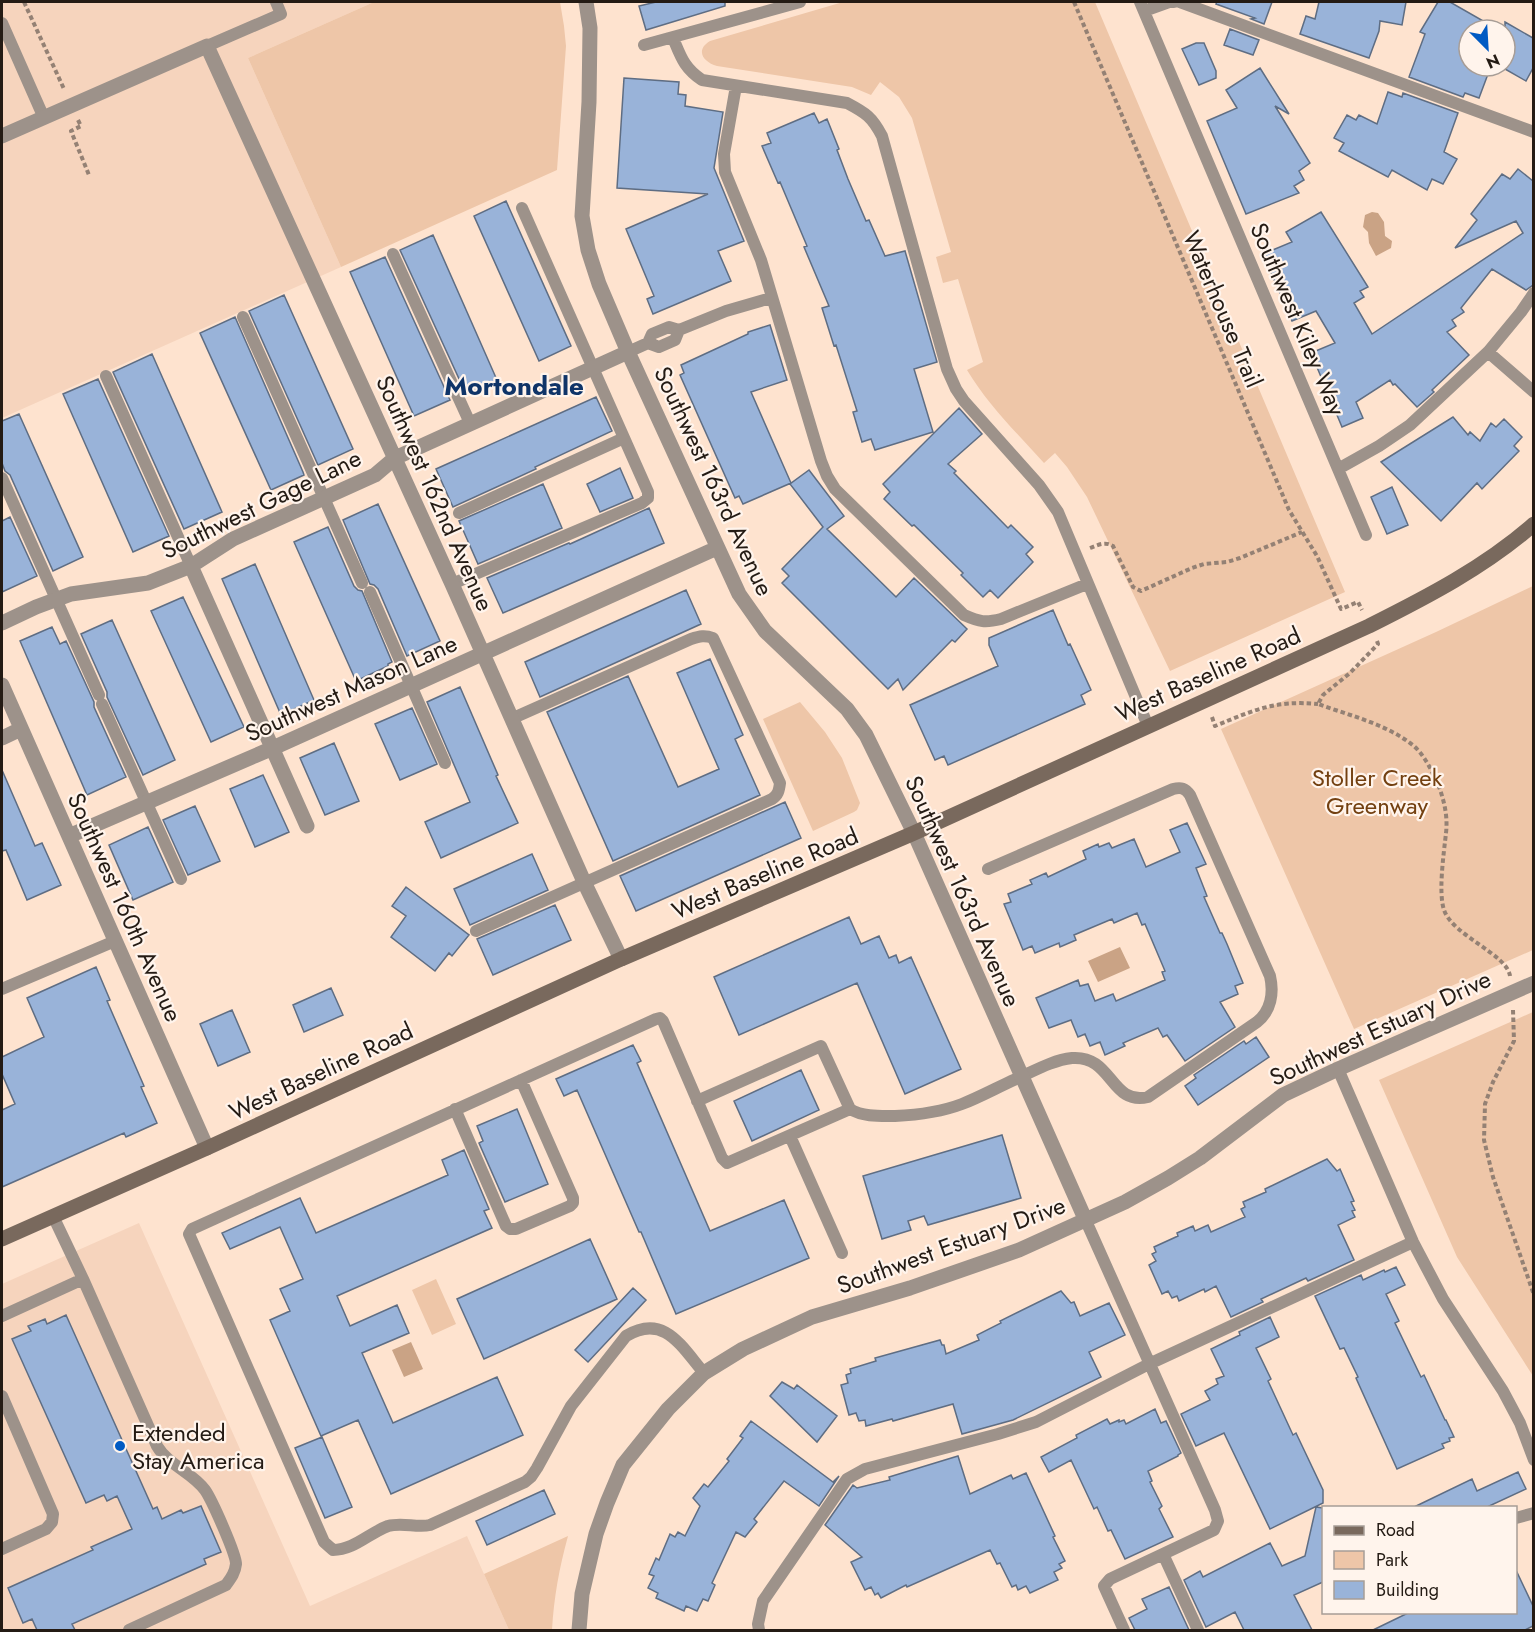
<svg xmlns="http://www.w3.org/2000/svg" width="1535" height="1632" viewBox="0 0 1535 1632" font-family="Jost,sans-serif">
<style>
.built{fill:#f6d4bd}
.green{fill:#eec6a8}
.water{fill:#caa385}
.building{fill:#99b3d9;stroke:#5e6d83;stroke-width:1.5}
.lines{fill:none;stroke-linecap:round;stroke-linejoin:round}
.path{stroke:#948174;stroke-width:4;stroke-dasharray:4.5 3;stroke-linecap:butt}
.lane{stroke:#9d928a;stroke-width:12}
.street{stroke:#9d928a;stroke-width:15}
.secondary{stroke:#79695d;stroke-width:15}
.poi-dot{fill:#005ac3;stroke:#fff4ec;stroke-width:2}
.labels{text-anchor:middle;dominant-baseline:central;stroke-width:4.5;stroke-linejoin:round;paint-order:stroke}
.street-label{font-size:24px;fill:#241b14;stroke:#fff4ec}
.park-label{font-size:24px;fill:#734010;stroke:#fff4ec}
.poi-label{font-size:24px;fill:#241b14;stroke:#fff4ec;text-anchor:start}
.neighbourhood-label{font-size:26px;font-weight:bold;fill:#0f3468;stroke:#fff4ec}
</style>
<rect width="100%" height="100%" fill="#fee3cf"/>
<path class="built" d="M2 2H374L248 58 341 267 2 418Z
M139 1223 310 1606 467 1536 509 1630H2V1284Z"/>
<path class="green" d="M374 2H560L564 26 566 46 557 170 341 267 248 58Z
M843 2H1095L1345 592 1170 671 1087 497 1067 467 1055 453 1044 463C1017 433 988 405 967 370L983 362 958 279 943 283 936 257 951 252 912 118 899 97 880 82 871 95 852 87 717 66C703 62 695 50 710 41Z
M1533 586V950L1354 1029 1221 729 1436 632Z
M800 702 825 732 842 758 860 803 857 810 854 812 813 831 763 719Z
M1533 1012V1376L1457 1257 1379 1080Z
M436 1279 456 1324 432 1335 412 1290Z
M568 1536C559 1569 554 1597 552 1630H509L484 1574Z"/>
<path class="water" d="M1372 212 1378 213 1384 222 1385 236 1392 241 1391 248 1376 256 1369 243 1368 232 1363 227 1365 215Z
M1120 947 1130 968 1098 982 1088 961Z
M411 1342 423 1369 404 1377 392 1350Z"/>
<path class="building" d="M656 2H725V6L646 30 639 6Z
M1217 2H1272L1264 24 1251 19 1255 18 1216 4Z
M1319 2H1406L1402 25 1380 21 1379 31 1369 58 1300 34 1306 16 1315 19Z
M1438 2H1450L1499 30H1469V66H1491L1479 98 1465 93 1463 97 1409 77 1425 34 1420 32Z
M1505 22 1533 38V68L1526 81 1505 69Z
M1230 29 1259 40 1253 55 1224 45Z
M1196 43H1204L1216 71V78L1199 85 1182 49Z
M1260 68 1289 114 1275 106 1310 163 1299 171 1304 180 1294 186 1299 193 1246 214 1207 121 1237 108 1226 90Z
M624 78 679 82 678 94 686 95 685 106 723 112 714 168 744 241 718 251 731 281 653 314 647 299 654 296 626 229 708 194 617 188Z
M1388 92 1402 97 1403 93 1458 113 1444 152 1457 159 1443 184 1432 179 1427 190 1392 170 1388 177 1339 151 1344 143 1334 138 1347 115 1356 120 1359 115 1377 124Z
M814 113 819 123 827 119 839 149 837 150 848 179 866 221 869 220 885 256 905 251 937 362 914 369 933 432 875 450 871 439 862 442 853 412 857 411 836 345 834 346 822 308 829 306 804 247 807 246 780 182 778 183 762 146 771 143 767 133Z
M1518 169 1533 181V285L1526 290 1492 269 1461 308 1464 312 1452 320 1456 326 1447 332 1469 355 1432 390 1434 392 1417 407 1395 384 1393 385 1390 380 1356 402 1363 418 1342 427 1311 353 1335 343 1316 311 1292 321 1263 254 1292 242 1286 232 1321 212 1368 287 1360 291 1364 297 1354 303 1372 334 1523 233 1516 221 1455 248 1477 220 1471 214 1502 174 1510 179Z
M506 201 571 346 539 361 474 216Z
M433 235 497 380 466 394 400 250Z
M385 257 450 400 414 416 350 272Z
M284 295 353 449 318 465 249 311Z
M235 317 303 472 304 475 271 490 200 333Z
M770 325 787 380 751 392 791 483 743 504 739 496 735 498 680 375 684 373 681 365 748 334V332Z
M152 354 222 512 184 529 113 372Z
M98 379 169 536 133 552 63 394Z
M596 397 612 431 535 467 536 469 453 507 436 469Z
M959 408 982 434 948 464 956 471 954 473 1008 528 1011 525 1033 547 1026 554 1033 562 998 598 990 590 983 597 961 575 963 573 914 525 912 526 884 499 890 492 883 484Z
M19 414 83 557 53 571 10 475 5 471 2 463V421Z
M1453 417 1468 435 1470 432 1480 441 1491 423 1496 427 1504 419 1522 437 1514 446 1519 451 1482 489 1477 483 1441 521 1381 462Z
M620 468 633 498 600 512 587 484Z
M809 470 844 516 827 529 896 597 914 578 967 629 955 642 952 640 903 690 898 679 888 689 782 583 789 576 782 569 823 527 790 484Z
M543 484 562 528 478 564 459 521Z
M1392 487 1408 525 1387 534 1371 497Z
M378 504 440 641 407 656 378 589 374 585 370 584 343 520Z
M649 508 664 543 503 613 487 578 569 543 570 544Z
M10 517 37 576 2 592V521Z
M328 527 354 586 358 590 362 591 392 662 388 664V666L356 681 294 542Z
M255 564 314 700 281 715 222 579Z
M686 590 701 624 540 697 525 662Z
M183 597 244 727 211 742 151 611Z
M1053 610 1068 645 1070 644 1091 690 1081 695 1085 704 948 765 944 756 935 760 910 705 998 666 989 645V638Z
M112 620 175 760 143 775 107 697V692L81 634Z
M52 627 60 644 66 641 94 702V707L126 777 87 795 20 641Z
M710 659 743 735 735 739 760 795 613 861 547 712 628 676 678 787 719 769 677 673Z
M460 687 498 775 496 776 518 823 441 858 425 822 470 802 427 702Z
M412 708 437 764 400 780 375 724Z
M334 743 359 801 325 815 300 758Z
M2 770 35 846 42 843 61 885 27 900 6 850 2 851Z
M263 775 289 832 255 847 230 789Z
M785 802 801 838 636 911 620 876Z
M195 806 220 861 188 875 163 820Z
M1187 823 1206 864 1196 868 1207 896 1204 897 1220 933H1222L1227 944 1243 983 1235 986 1238 994 1220 1002 1235 1027 1185 1061 1167 1035 1163 1037 1158 1028 1123 1043 1125 1046 1105 1055 1100 1042 1090 1046 1085 1034 1078 1037 1071 1020 1049 1028 1036 998 1078 980 1080 986 1088 984 1095 1001 1113 994 1116 1001 1165 980 1162 972 1165 971 1145 924 1142 925 1137 913 1114 923 1112 919 1074 935 1076 940 1060 947 1059 943 1035 953 1032 946 1023 950 1004 904 1011 902 1008 894 1032 884 1030 880 1046 873 1048 877 1086 859 1083 851 1098 844 1099 847 1109 843 1112 848 1134 839 1146 867 1180 852 1170 830Z
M148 827 173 882 133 900 109 845Z
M532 854 548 890 470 925 454 889Z
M406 887 469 935 452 956 449 953 435 971 391 937 406 916 392 906Z
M555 905 571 940 493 975 477 939Z
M849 917 861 944 879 936 889 958 896 955 899 963 911 957 961 1069 905 1094 857 983 739 1035 714 977Z
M96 967 110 1000 107 1001 144 1086 141 1087 157 1123 126 1137 124 1133 2 1187V1110L15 1104 2 1074V1057L44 1037 27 998Z
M331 988 343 1015 304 1032 293 1005Z
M232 1010 250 1052 218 1066 200 1024Z
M1256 1037 1269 1057 1198 1105 1185 1086 1196 1078 1194 1075 1244 1041 1246 1044Z
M633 1045 641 1061 637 1063 710 1231 784 1200 809 1258 676 1314 641 1232H639L577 1090 564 1096 556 1079Z
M801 1070 819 1110 752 1141 734 1101Z
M517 1109 548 1184 505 1202 479 1143 483 1141 477 1126Z
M1002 1135 1021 1198 928 1225 924 1216 908 1221 911 1230 882 1239 863 1176Z
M464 1150 489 1209 484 1211 492 1228 337 1296 350 1326 397 1305 409 1333 362 1353 393 1423 497 1377 523 1435 391 1494 358 1420 321 1436 270 1320 290 1311 280 1289 303 1279 280 1227 230 1249 222 1233 300 1198 316 1233 448 1175 442 1160Z
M1327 1159 1337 1171 1340 1169 1354 1201 1351 1202 1355 1210 1352 1211 1355 1217 1338 1225 1354 1260 1308 1281 1306 1278 1261 1299 1263 1302 1231 1317 1216 1286 1205 1292 1204 1289 1179 1301 1177 1296 1172 1298 1168 1291 1162 1294 1149 1265 1156 1261 1152 1254 1156 1252 1154 1247 1178 1236 1177 1233 1193 1226 1195 1231 1208 1225 1211 1232 1245 1217 1241 1209 1245 1207 1243 1202 1266 1192 1265 1189Z
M590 1239 617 1299 484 1359 457 1299Z
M1396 1267 1405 1285 1386 1294 1399 1321 1395 1323 1421 1377 1424 1375 1445 1420H1446L1454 1437 1449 1438 1450 1441 1442 1444 1444 1448 1397 1469 1356 1378 1358 1377 1344 1348 1340 1349 1315 1296 1361 1275 1363 1280 1384 1270 1385 1272Z
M633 1288 646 1300 588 1362 575 1350Z
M1061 1291 1071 1303 1074 1302 1080 1316 1109 1303 1125 1335 1089 1352 1101 1377 1013 1420 962 1434 953 1404 893 1421 892 1419 866 1426 865 1420 859 1421 856 1413 849 1415 841 1385 848 1383 846 1375 851 1373 850 1369 876 1361 875 1358 940 1340 942 1345H944L946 1354 979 1340 977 1335 1001 1323 1000 1321Z
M66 1315 153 1509 157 1507 162 1519 181 1510 183 1513 201 1506 221 1552 204 1559 206 1564 72 1624 75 1630H37L32 1619 23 1623 8 1588 93 1550 91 1547 132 1529 117 1496 107 1501 104 1495 86 1503 12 1339 31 1331 28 1326 45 1319 47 1324Z
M1270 1317 1279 1337 1256 1348 1271 1379 1268 1381 1293 1435 1296 1433 1323 1490V1503L1270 1529 1224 1433 1196 1446 1181 1414 1210 1400 1205 1391 1218 1384 1216 1379 1224 1376 1211 1349 1240 1335 1239 1332Z
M782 1382 794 1389 797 1385 837 1416 817 1442 770 1396Z
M1155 1409 1161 1423 1166 1421 1181 1453 1178 1455V1456L1148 1471 1152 1481 1150 1482 1162 1506 1159 1509 1173 1537 1125 1559 1111 1530 1108 1531 1097 1507 1094 1509 1071 1460 1049 1472 1041 1457 1077 1438 1076 1435 1107 1419 1110 1424 1119 1420V1422L1124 1420 1126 1424Z
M751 1421 833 1482 839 1476 819 1506 784 1481 754 1519 757 1522 745 1537 736 1532 712 1583 715 1585 708 1601 703 1599 697 1611 686 1606 684 1611 656 1598 658 1593 648 1588 654 1576 649 1574 656 1558 659 1560 670 1534 675 1537 678 1532 685 1536 700 1506 693 1498 704 1484 708 1487 729 1461 727 1459 743 1438 740 1436Z
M322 1437 352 1507 325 1518 295 1448Z
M958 1456 970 1494 1011 1475 1013 1479 1026 1473 1055 1536 1053 1537 1065 1561 1059 1564 1062 1568 1054 1572 1058 1580 1030 1593 1026 1586 1018 1590 1016 1585 1012 1587 1000 1563 997 1564 990 1550 907 1587 906 1585 881 1598 878 1593 875 1595 871 1587 865 1590 851 1562 862 1557 825 1525 853 1485 857 1488 890 1480 889 1477Z
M1518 1472 1526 1489 1485 1508H1412L1472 1479 1477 1491Z
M544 1490 555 1514 487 1545 476 1521Z
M1316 1507 1323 1508V1582L1294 1595 1312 1630H1244L1235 1612 1206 1627 1184 1580 1200 1571 1203 1577 1270 1543 1282 1566 1305 1556Z
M1515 1568 1533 1606V1626L1525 1630H1373L1410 1612H1515Z
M1169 1587 1189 1630H1135L1129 1618 1147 1609 1142 1599Z"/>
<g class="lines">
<path class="path" d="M24 2 64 89
M1074 2 1289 510 1317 556 1341 609 1358 602 1362 610
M78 120 81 126 71 131 89 175
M1090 548C1098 545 1105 541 1113 546L1133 587 1141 591 1192 568 1204 564 1227 562 1240 558 1302 532
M1377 641 1378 644 1350 673 1323 695 1318 704C1348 715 1383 723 1410 743 1423 752 1431 769 1438 784 1444 800 1448 816 1446 833 1444 852 1438 892 1444 910 1453 936 1507 954 1510 976
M1212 717 1215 726C1254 710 1275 700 1318 704
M1513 1010 1514 1041 1493 1082 1485 1104 1484 1140 1493 1177 1534 1295"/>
<path class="lane" d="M1140 2 1338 469 1379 446 1410 425 1488 352 1521 312 1534 293
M1180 2 1534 132
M1144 11 1169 2H1174
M2 23 44 118
M673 38C681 57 684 68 702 80L847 103C866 113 872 117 882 136L947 369 956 389 964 401 1039 485 1058 512 1148 726
M644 45 800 2
M207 46 281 14 276 2
M736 86 724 154 725 172 761 260 821 461 827 476 835 489 964 615C980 622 985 623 1001 619L1087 584
M393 254 470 423
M243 317 362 583
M648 343 652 334 669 327 679 330 726 311 771 298
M628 352 648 343 659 347 675 340 679 330
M1488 352 1534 392
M106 376 191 566
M1338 469 1366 535
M2 478 99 695
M459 513 624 438
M452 584 642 503 648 498V492L522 208
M370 592 445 763
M102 704 181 879
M476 931 772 799C778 795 779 791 780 783L713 638C705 635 700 636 691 639L511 719
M2 989 115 941
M1338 1069 1413 1242 1443 1299 1503 1391 1520 1423 1534 1460
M697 1101 821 1046 850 1109
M455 1109 506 1226 510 1229H516L570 1206 573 1203V1198L521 1080
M790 1136 842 1253
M53 1216 83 1279
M1086 1221 1215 1510 1218 1521 1214 1530 1110 1579 1104 1586 1124 1630
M2 1316 83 1279 157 1446C168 1465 192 1472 205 1490 212 1500 236 1554 236 1564 235 1573 231 1578 226 1585L129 1630
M704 1373C681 1346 664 1313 626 1336L571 1406 537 1468 531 1477 525 1482 430 1525C417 1528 402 1522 388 1526 369 1533 354 1550 333 1550L324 1542 189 1234 192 1229 656 1019 660 1018 663 1021 722 1158 727 1163 850 1109C863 1117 880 1116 895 1116 917 1115 941 1112 962 1104 980 1097 998 1087 1016 1079 1034 1071 1053 1060 1072 1058 1113 1055 1110 1106 1148 1097L1257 1022C1271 1011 1274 993 1270 976L1190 795C1185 788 1181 787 1173 789L988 869
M2 1396 53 1514 52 1522 46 1529 2 1549
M1516 1518 1534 1513
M1163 1554 1198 1630
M759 1630 758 1624 763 1601 847 1479 865 1469 998 1434 1036 1422 1149 1364 1413 1242"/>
<path class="street" d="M586 2 590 28 589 102 582 216 588 250 599 284 628 352 739 594 765 631 847 709 866 735 914 833 1086 1221
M2 136 207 46 452 584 585 884 621 959
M191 566 307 826
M2 623 36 607 71 594 148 583 191 566 233 539 375 475 395 458 628 352
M2 685 207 1148
M2 738 21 729
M69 836 273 748 717 548
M579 1630 582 1594 596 1534 607 1503 623 1465 668 1409 704 1373 743 1349 812 1317 910 1288 1019 1250 1125 1202 1168 1178 1200 1158 1283 1095 1338 1069 1534 983"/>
<path class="secondary" d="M2 1239 207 1148 621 959 914 833 1369 626C1427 597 1485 567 1534 524"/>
</g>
<circle class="poi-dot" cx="120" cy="1446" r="6"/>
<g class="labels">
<g class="street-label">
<text transform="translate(1223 309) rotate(67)">Waterhouse Trail</text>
<text transform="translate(1298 319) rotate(67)">Southwest Kiley Way</text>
<text transform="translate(714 481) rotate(65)">Southwest 163rd Avenue</text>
<text transform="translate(435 493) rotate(66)">Southwest 162nd Avenue</text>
<text transform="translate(261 504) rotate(-26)">Southwest Gage Lane</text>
<text transform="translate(1208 674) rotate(-24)">West Baseline Road</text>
<text transform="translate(351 688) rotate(-24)">Southwest Mason Lane</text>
<text transform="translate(765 873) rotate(-23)">West Baseline Road</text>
<text transform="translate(963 891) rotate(66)">Southwest 163rd Avenue</text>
<text transform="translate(125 907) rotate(66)">Southwest 160th Avenue</text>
<text transform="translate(1380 1028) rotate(-25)">Southwest Estuary Drive</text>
<text transform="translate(321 1071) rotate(-25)">West Baseline Road</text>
<text transform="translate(951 1245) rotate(-20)">Southwest Estuary Drive</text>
</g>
<g class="park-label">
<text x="1377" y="777">Stoller Creek<tspan x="1377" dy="28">Greenway</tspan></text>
</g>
<g class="poi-label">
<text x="132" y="1432">Extended<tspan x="132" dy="28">Stay America</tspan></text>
</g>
<g class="neighbourhood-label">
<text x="514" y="386">Mortondale</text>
</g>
</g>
<rect width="1535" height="1632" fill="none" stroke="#241b14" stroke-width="6"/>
<rect x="1322" y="1506" width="195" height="108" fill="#fff4ec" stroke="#a79d96" stroke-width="1.5"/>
<rect x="1334" y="1526" width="30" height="9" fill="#79695d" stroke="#a79d96" stroke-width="1.5"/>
<text x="1376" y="1536" font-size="18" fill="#241b14">Road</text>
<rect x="1334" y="1551" width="30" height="18" fill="#eec6a8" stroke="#a79d96" stroke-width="1.5"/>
<text x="1376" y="1566" font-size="18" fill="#241b14">Park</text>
<rect x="1334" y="1581" width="30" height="18" fill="#99b3d9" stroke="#a79d96" stroke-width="1.5"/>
<text x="1376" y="1596" font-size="18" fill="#241b14">Building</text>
<g transform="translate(1487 48) rotate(156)"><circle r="28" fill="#fff4ec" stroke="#a79d96" stroke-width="1.5"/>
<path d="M0-4.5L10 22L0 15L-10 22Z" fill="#005ac3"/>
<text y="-9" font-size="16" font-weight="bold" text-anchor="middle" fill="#241b14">N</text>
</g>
</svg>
